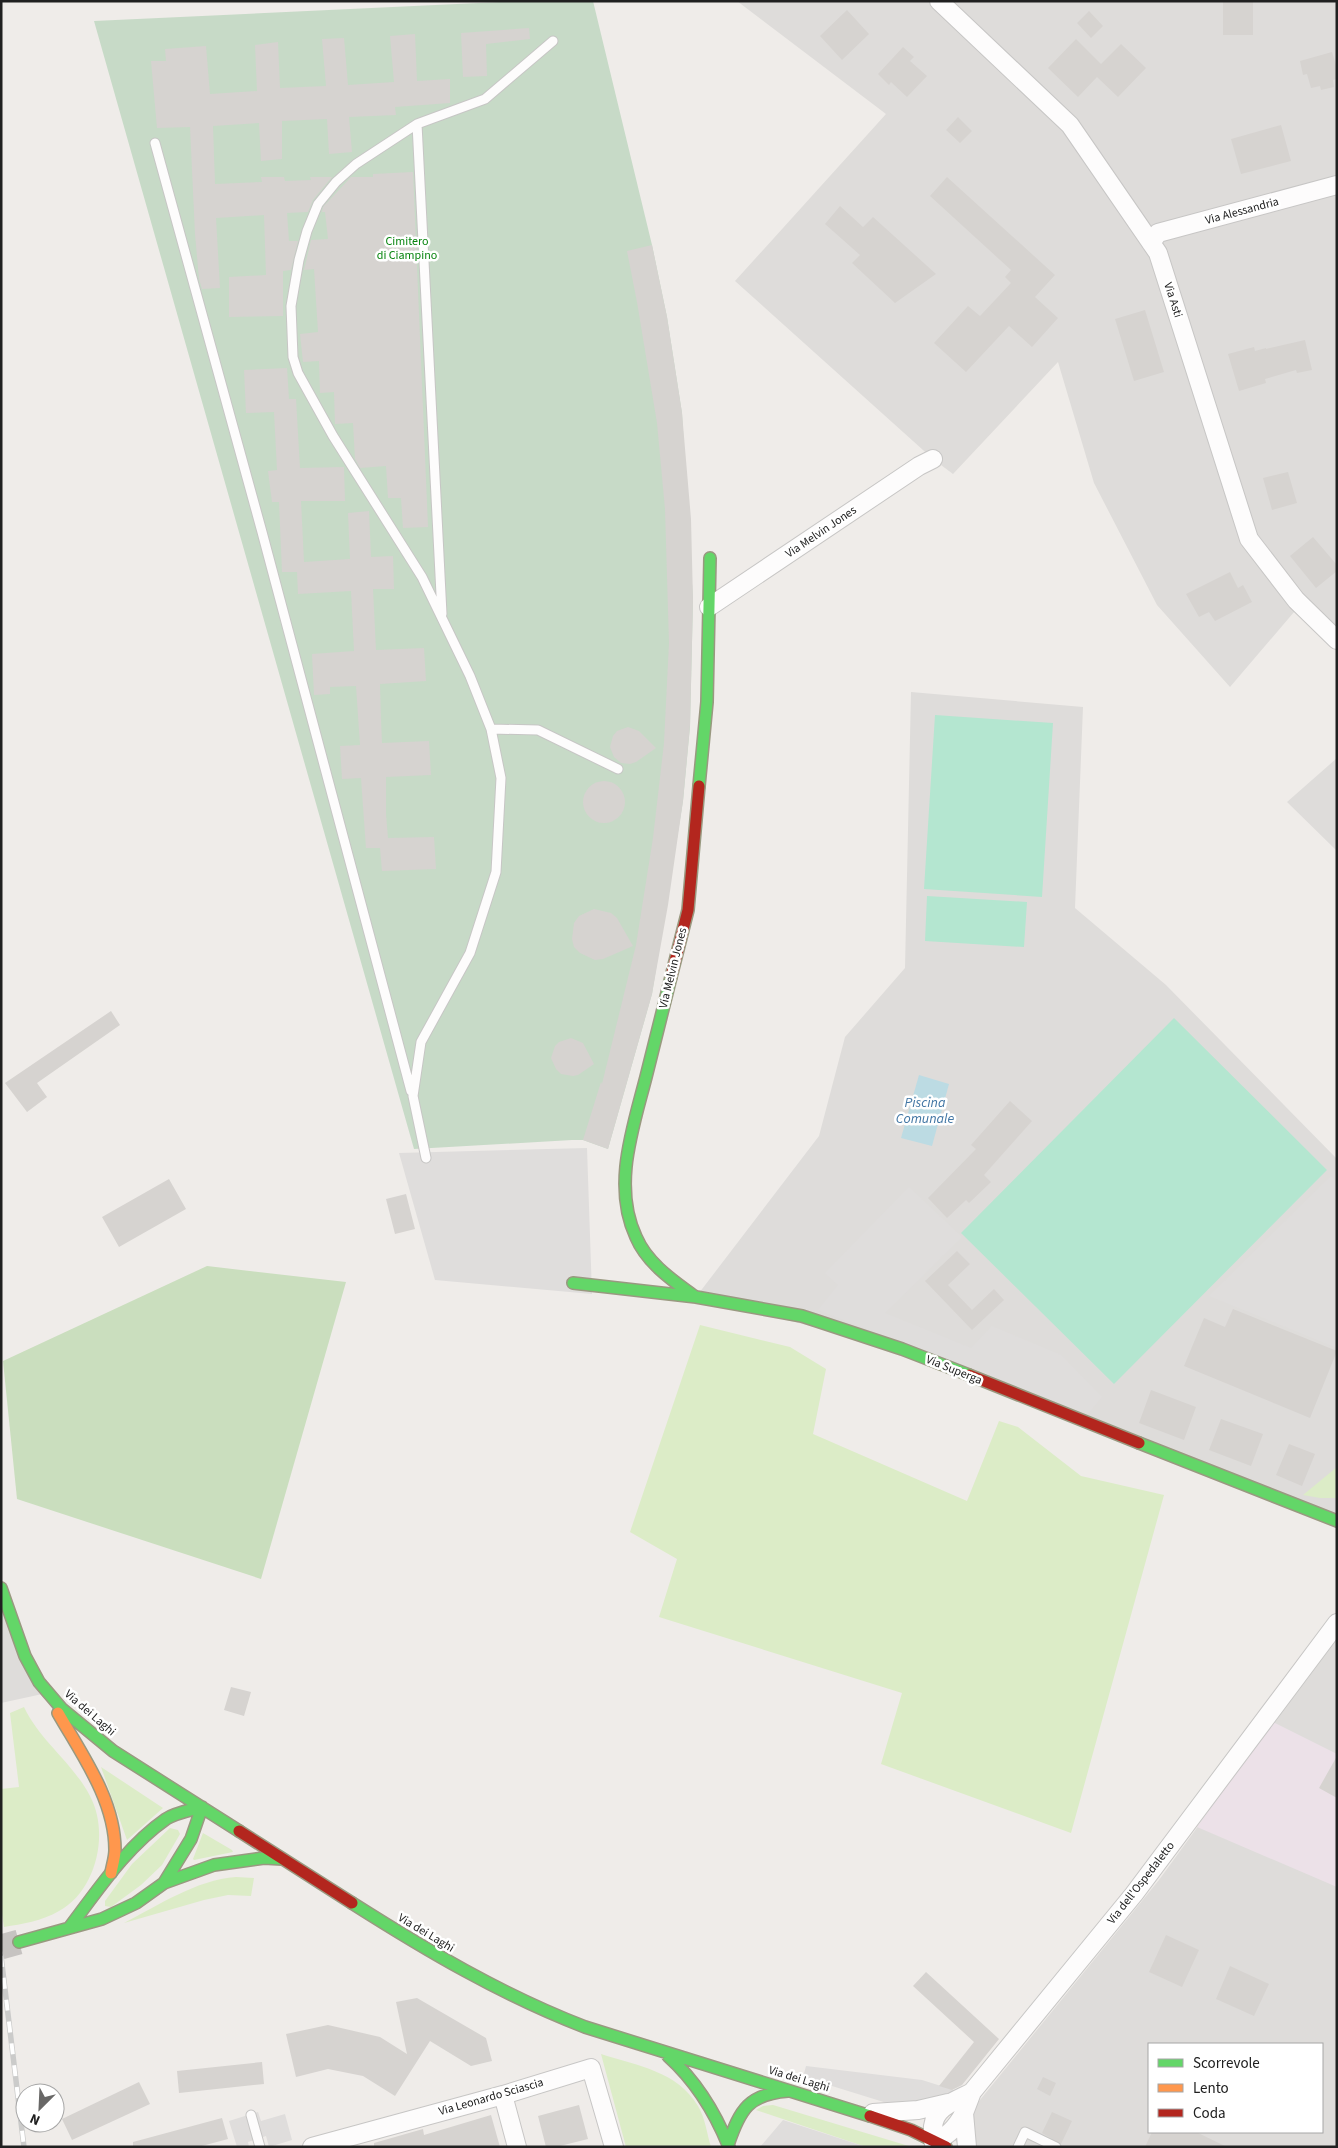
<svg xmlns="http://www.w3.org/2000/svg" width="1338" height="2148" viewBox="0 0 1338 2148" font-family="'Source Sans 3',sans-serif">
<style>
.residential{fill:#dedcda;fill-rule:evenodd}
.industrial{fill:#ece1e8}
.grass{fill:#dcecc7}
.forest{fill:#cadebe}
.cemetery{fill:#c7dac7}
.pitch{fill:#b4e6d0}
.parking{fill:#dfdddc}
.water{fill:#bcdbe3}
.building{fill:#d6d3d0}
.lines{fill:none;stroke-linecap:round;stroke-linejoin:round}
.secondary-tunnel{stroke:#c6c3c1;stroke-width:25;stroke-dasharray:25 12;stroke-linecap:butt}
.lane-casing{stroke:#c7c6c5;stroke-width:11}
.street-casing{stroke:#c7c6c5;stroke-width:20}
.fast-casing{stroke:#999980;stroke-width:14}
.slow-casing{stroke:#999980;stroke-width:14}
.jam-casing{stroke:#999980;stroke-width:14}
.lane{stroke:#fdfcfc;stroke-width:9}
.street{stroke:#fdfcfc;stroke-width:18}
.fast{stroke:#63d668;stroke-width:11}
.slow{stroke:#ff974d;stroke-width:11}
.jam{stroke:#b3261e;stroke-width:11}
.rail-casing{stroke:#cbcbca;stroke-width:5.5}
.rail{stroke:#fff;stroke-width:4;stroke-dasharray:11;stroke-linecap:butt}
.labels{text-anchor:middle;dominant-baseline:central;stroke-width:5;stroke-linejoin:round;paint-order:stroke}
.street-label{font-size:12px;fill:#202020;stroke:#fff}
.park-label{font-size:12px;fill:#08850f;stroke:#fff}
.water-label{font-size:14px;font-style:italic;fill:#4276a4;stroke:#fff}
</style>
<rect width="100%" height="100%" fill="#efece9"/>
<path class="residential" d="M737 1H1337V640L1300 605 1230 687 1157 605 1094 483 1058 362 953 474 933 459 735 281 886 114Z
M911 692 1083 707 1075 908 1166 985 1337 1159V1518L901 1349 696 1297 819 1136 845 1037 905 968Z
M1337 758V851L1287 802Z
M1 1588 47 1693 1 1703Z
M1337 1635V2147H968L949 2138 1159 1880ZM1149 2044H1322V2132H1149Z"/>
<path class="industrial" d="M1273 1722 1337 1754V1887L1197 1827Z"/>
<path class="grass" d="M700 1325 790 1347 826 1369 813 1434 967 1501 999 1421 1018 1427 1081 1476 1164 1495 1071 1833 881 1764 902 1693 659 1617 677 1559 630 1532Z
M1337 1467V1498H1320L1303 1495Z
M24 1707C40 1741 73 1763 90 1796 110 1833 96 1891 59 1911 42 1921 22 1924 4 1927L1 1908V1789L19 1787 10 1713Z
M101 1767 163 1808 127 1840Z
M170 1828 178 1830 180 1834 162 1865 141 1885 111 1907 105 1906V1901L132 1864Z
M203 1833 232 1850 233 1852 194 1860 193 1859Z
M236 1877 254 1878 251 1896 228 1895 204 1900 124 1923C159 1905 196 1880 236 1877Z
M601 2054C638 2066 677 2071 698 2106 705 2117 707 2134 711 2147H626Z
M773 2105 783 2108 912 2147H866L756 2110 763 2106Z"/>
<path class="forest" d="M207 1266 346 1282 261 1579 17 1499 3 1361Z"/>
<path class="cemetery" d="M519 1H593L652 245 667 317 682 413 693 600 690 727 683 801 652 994 608 1149 583 1140H572L414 1149 94 21Z"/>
<path class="pitch" d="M935 715 1053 723 1042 897 924 889Z
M927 896 1027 902 1024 947 925 941Z
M1174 1018 1327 1170 1114 1384 961 1233Z"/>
<path class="parking" d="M587 1148 592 1294 435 1280 399 1153Z
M1331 1176 1337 1182V1348L1209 1296Z
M909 1187 962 1237 885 1313 971 1348 992 1326 1061 1355 1102 1397 1087 1415 818 1310 838 1285 825 1273Z
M806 2066 922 2080 957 2091 915 2103 890 2104 803 2077Z
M258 2112 261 2121 285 2114 292 2140 269 2147 266 2136 248 2142 249 2147H237L229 2121Z
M783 2120 866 2147H760Z"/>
<path class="water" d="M919 1075 949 1084 932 1146 901 1138Z"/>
<path class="building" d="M1223 1H1253V35H1223Z
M847 10 869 34 842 60 820 36Z
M1089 11 1103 26 1091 38 1077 23Z
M529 28 530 39 486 44 487 76 463 77 461 33Z
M415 34 417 81 450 79V103L395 107 396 115 349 117 352 152 329 154 327 119 282 121V159L261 161 259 123 213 126 215 184 262 182 261 177H284L285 181 311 180 310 177H332L313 200 308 212 287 213 289 241H298L291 270 283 271V316L229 317V277L266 275 264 215 216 218 220 288 202 289 199 279 195 234 190 127 157 128 151 61H166L165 49 206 46 210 94 257 91 255 45 278 42 280 88 326 86 322 39 344 38 348 85 394 82 390 36Z
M1076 39 1101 64 1121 44 1146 68 1118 97 1097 77 1078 97 1048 68Z
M903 47 914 57 910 61 927 76 907 97 891 82 889 85 878 74Z
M1332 52 1337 68V79L1333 80 1334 87 1321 90 1320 86 1311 88 1307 74 1303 75 1300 61Z
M958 117 972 131 960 143 946 130Z
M1281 125 1291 161 1241 174 1231 139Z
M413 172 428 527 403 528 401 498H388L386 466 360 468 355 459 353 423 335 424 334 392 320 393 319 361 303 362 300 334 318 332 314 269 304 270 311 240 328 239 325 212H322L323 207 351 177H373V174Z
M947 177 1055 275 1035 297 1058 318 1032 347 1009 326 966 372 934 343 968 306 980 316 1011 283 1005 277 1011 270 930 196Z
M840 206 863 227 873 217 936 274 895 303 852 263 860 255 825 224Z
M652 245 667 317 682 413 691 519 693 600 690 725 683 801 668 905 652 994 608 1149 583 1140 601 1082 602 1084 636 945 653 838 664 743 669 643 665 509 657 423 637 302 627 251Z
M1145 310 1164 372 1134 381 1115 319Z
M1305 340 1312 370 1297 373 1296 370 1265 379 1266 383 1239 391 1228 354 1254 347 1255 351 1266 348V349Z
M287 368 289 399H296L300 468 344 467 345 501H301L304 562 350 559 348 513 369 511 371 557 393 556 394 589H373L376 650 424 648 426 681 380 684 381 720 382 743 429 741 431 775 386 777V814L388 838 434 837 436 869 382 871 380 848H366L361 778 342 779 340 746 360 745 356 686 330 687V694L314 695 312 654 354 651 351 591 298 594 297 572H282L279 502H272L268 471 277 470 274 412 246 413 244 370Z
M1288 472 1297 503 1272 510 1263 478Z
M1313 537 1337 565V571L1316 588 1290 556Z
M1230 572 1238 588 1243 585 1252 602 1215 621 1209 612 1199 617 1186 594Z
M628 727 639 731 656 748 636 762 630 764 621 763 614 757 610 747 613 736 617 731Z
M583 802a21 21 0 1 1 42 0a21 21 0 1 1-42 0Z
M594 909 611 913 617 918 633 946 603 959 595 960 580 953 574 947 572 939 574 923 579 916Z
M111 1011 120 1025 37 1083 47 1097 27 1112 5 1083Z
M571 1038 583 1043 594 1064 578 1075 573 1076 561 1074 556 1069 551 1058 555 1046 559 1042Z
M1010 1101 1032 1121 984 1175 991 1182 969 1203 966 1200 947 1218 928 1198 976 1149 971 1145Z
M169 1179 186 1209 119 1247 102 1217Z
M406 1194 415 1229 395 1234 386 1199Z
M957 1251 970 1264 948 1285 972 1310 994 1289 1004 1300 972 1330 925 1281Z
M1233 1309 1337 1351 1310 1418 1184 1366 1204 1318 1225 1327Z
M1151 1390 1196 1407 1184 1440 1139 1423Z
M1221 1419 1263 1434 1251 1466 1209 1450Z
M1289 1444 1315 1454 1302 1486 1276 1475Z
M231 1687 251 1692 244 1716 224 1710Z
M1337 1756V1798L1319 1788Z
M1166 1935 1199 1950 1182 1987 1149 1972Z
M1230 1966 1269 1984 1254 2016 1216 1999Z
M926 1972 999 2039 962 2085 952 2090 939 2086 974 2042 913 1986Z
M417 1998 486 2038 492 2061 471 2066 430 2041 395 2096 363 2076 328 2069 296 2077 286 2034 328 2025 380 2037 407 2054 396 2002Z
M262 2062 264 2084 179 2093 177 2071Z
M1043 2077 1056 2083 1050 2096 1037 2089Z
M139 2082 150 2104 72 2140 62 2119Z
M579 2105 588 2139 556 2147H546L538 2116Z
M1052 2112 1072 2121 1061 2144 1042 2133Z
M491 2115 500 2147H374V2143L423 2129 424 2135Z
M222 2118 228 2139 198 2147H133V2142Z
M1152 2132H1196L1227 2147H1145Z"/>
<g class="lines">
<path class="secondary-tunnel" d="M1 1947 19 1942"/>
<g class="lane-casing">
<path id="lane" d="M417 124 442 614
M155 143 262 532 411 1091
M491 729 538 730 618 769
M426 1158 413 1096 421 1042 470 953 496 872 501 778 491 729 470 676 422 577 333 436 298 373 293 357 291 306 299 260 307 231 318 204 336 182 356 164 417 124 485 99 553 41
M251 2115 260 2147
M1018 2147 1025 2132 1056 2147"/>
</g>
<g class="street-casing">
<path id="street" d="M939 1 1070 125 1158 253 1249 539 1296 600 1337 640
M1151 243 1158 233 1337 185
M709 607 919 466 933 459
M503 2095 517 2147
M873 2113 918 2110 948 2103
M964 2113C957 2126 948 2138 933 2141 929 2109 947 2105 972 2092
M312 2147 503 2095 591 2068 614 2147
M967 2147 964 2113 972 2092 1134 1894 1337 1623"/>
</g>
<g class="fast-casing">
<path id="fast" d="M699 786 707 702 710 558
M671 977C663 1010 654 1044 646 1077 633 1128 612 1186 636 1237 647 1263 672 1280 694 1296
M573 1283 696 1297 802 1316 902 1349 969 1375
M1139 1443 1337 1521
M1 1588 25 1656 39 1682 62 1709 113 1751 239 1831
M164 1883 191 1839 202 1807
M352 1903C426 1950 502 1995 585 2027L870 2116
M69 1928C98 1890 126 1847 166 1819 175 1813 191 1810 202 1807
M19 1942 102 1919 136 1903 164 1883 214 1865 264 1858 282 1859
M668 2056C697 2082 715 2112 729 2147
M728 2145C740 2109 749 2094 788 2091"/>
</g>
<g class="slow-casing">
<path id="slow" d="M58 1713C82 1755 115 1800 115 1850 115 1858 112 1866 111 1873"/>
</g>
<g class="jam-casing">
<path id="jam" d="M671 977 688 910 699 786
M969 1375 1139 1443
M239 1831 352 1903
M870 2116 911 2130 946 2147"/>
</g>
<use href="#lane" class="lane"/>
<use href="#street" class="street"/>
<use href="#fast" class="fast"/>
<use href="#slow" class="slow"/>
<use href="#jam" class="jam"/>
<g class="rail-casing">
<path id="rail" d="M1 1956 24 2147"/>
</g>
<use href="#rail" class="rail"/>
</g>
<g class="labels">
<g class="street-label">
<text transform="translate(1242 211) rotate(-15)">Via Alessandria</text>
<text transform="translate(1173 300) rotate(72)">Via Asti</text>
<text transform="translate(821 532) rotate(-34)">Via Melvin Jones</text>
<text transform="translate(673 968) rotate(-76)">Via Melvin Jones</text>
<text transform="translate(954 1370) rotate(22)">Via Superga</text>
<text transform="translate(90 1713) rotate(41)">Via dei Laghi</text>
<text transform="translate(1141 1883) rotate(-52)">Via dell'Ospedaletto</text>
<text transform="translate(426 1933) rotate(31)">Via dei Laghi</text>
<text transform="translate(799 2079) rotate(17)">Via dei Laghi</text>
<text transform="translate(491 2097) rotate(-16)">Via Leonardo Sciascia</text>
</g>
<g class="park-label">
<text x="407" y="241">Cimitero<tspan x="407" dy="14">di Ciampino</tspan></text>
</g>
<g class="water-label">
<text x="925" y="1103">Piscina<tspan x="925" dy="16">Comunale</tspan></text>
</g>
</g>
<rect width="1338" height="2148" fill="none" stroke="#202020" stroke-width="5"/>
<rect x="1148" y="2043" width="175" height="90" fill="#ffffff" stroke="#a6a6a6"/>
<rect x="1158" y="2059" width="25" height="8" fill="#63d668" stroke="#a6a6a6"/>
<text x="1193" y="2068" font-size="15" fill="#202020">Scorrevole</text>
<rect x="1158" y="2084" width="25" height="8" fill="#ff974d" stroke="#a6a6a6"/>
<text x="1193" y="2093" font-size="15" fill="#202020">Lento</text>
<rect x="1158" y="2109" width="25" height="8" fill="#b3261e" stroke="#a6a6a6"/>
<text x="1193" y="2118" font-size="15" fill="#202020">Coda</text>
<g transform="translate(40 2108) rotate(204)"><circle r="24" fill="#ffffff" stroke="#a6a6a6"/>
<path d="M0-4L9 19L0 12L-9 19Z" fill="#686766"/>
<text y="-8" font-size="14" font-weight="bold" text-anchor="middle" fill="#202020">N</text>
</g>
</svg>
